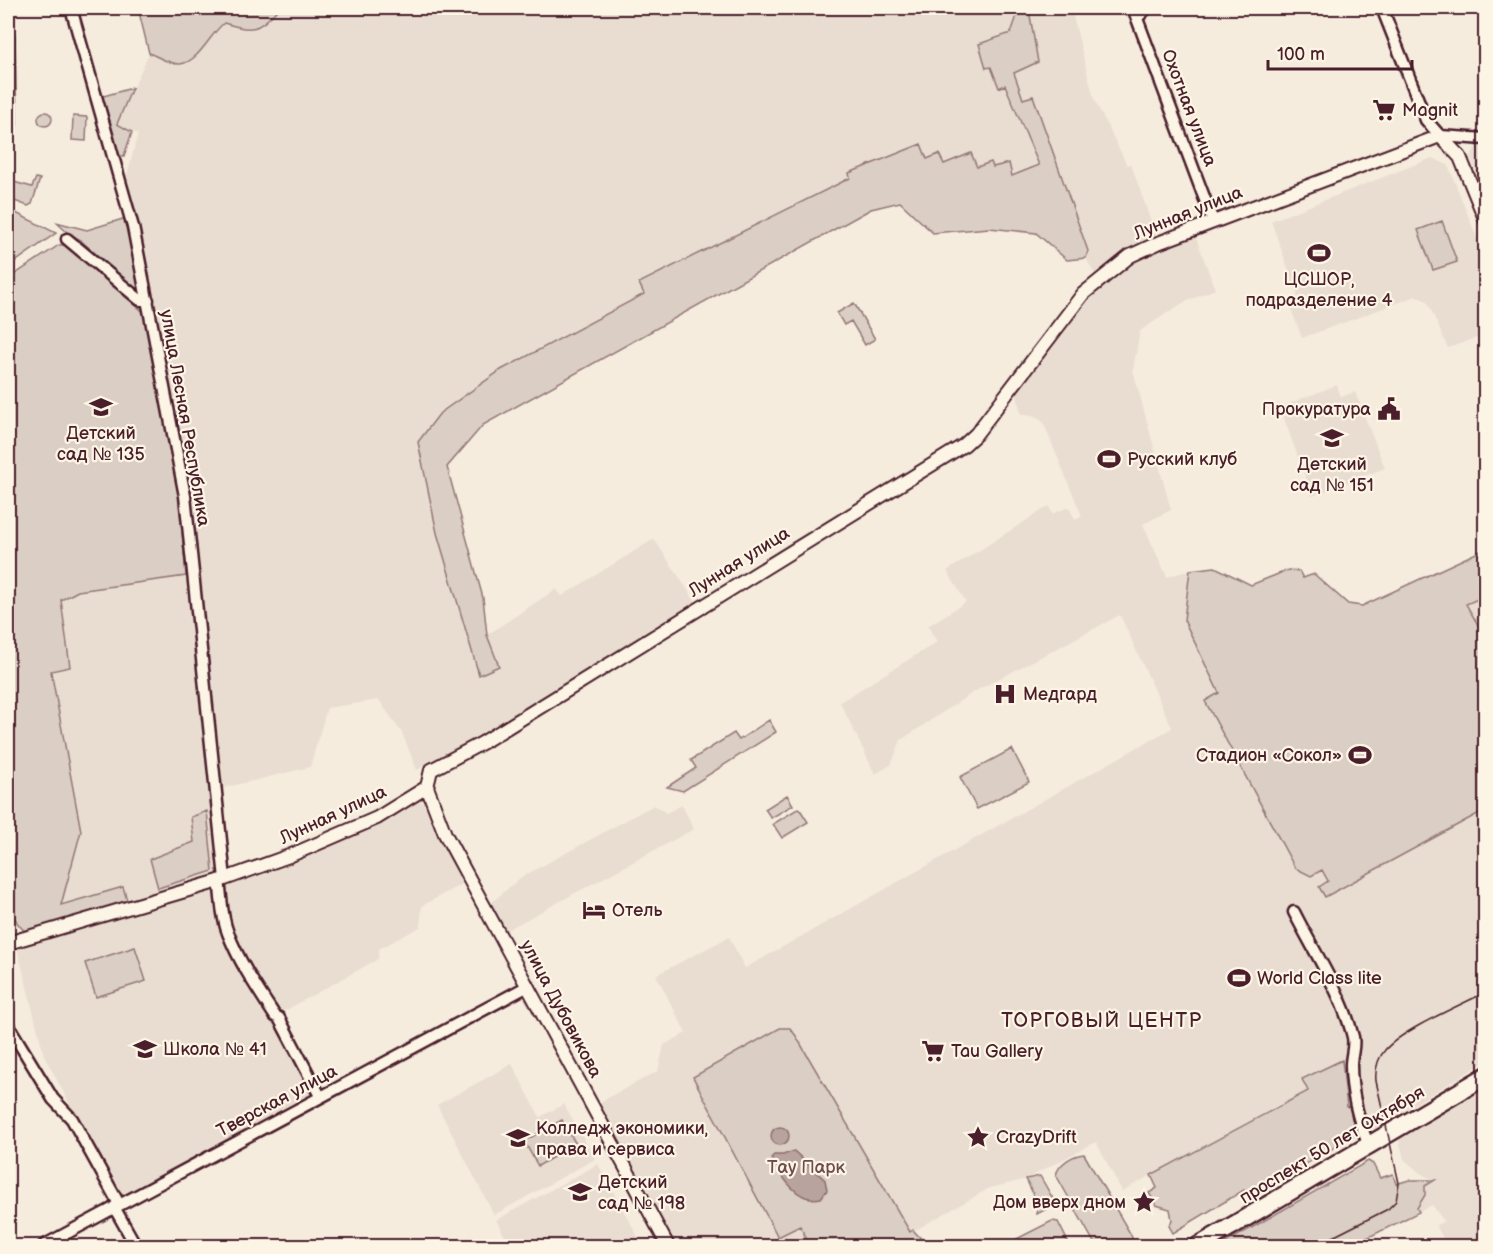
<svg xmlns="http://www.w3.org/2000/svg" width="1493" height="1254" viewBox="0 0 1493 1254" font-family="'Balsamiq Sans',sans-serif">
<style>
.built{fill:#e8ddd0}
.green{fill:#dbcec4;stroke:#927678;stroke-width:1.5}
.water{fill:#b8a39e;stroke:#8c6e70;stroke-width:1.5}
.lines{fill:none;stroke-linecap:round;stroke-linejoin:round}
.minor-casing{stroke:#4a1f2b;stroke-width:15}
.tertiary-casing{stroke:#4a1f2b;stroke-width:16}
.primary-casing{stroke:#4a1f2b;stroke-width:21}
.minor{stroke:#fcf5e5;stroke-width:10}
.tertiary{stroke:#fcf5e5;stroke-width:12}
.primary{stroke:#fcf5e5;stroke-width:16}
.tram{stroke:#4a1f2b;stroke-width:1.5}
.labels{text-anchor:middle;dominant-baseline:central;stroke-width:4.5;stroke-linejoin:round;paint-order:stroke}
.street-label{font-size:18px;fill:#4a1f2b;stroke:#fcf5e5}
.poi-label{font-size:18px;fill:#4a1f2b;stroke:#fcf5e5;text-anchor:start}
.park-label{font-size:18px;fill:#6e4b51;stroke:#fcf5e5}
.neighbourhood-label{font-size:20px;letter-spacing:1.5px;fill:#4a1f2b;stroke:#fcf5e5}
</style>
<rect width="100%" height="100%" fill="#f5ecde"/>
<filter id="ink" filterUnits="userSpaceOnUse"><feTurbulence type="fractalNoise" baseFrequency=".0167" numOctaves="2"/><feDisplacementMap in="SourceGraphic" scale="12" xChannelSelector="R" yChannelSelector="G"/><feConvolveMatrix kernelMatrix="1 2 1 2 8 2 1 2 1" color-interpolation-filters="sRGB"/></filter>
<g filter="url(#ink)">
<path class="built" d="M279 8H1028L1029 10 1071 8 1094 99 1127 165 1131 164 1157 239 1127 252 1095 275 1086 258 1088 251 1033 97 1023 99 1014 72 1011 33 979 44 987 68 991 67 998 87 1004 85 1039 165 1011 177 993 167 944 164 928 159 921 144 850 173V177L640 283 644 293 501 370 440 413 437 533 499 666 487 635 556 589 562 596 654 539 697 604 472 743 451 750 417 770 402 733 379 700 327 708 310 767 219 789 196 575 190 496 127 175 138 134 117 124 149 53 178 65 191 61 214 31 224 23 247 30 262 26Z
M1481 144 1485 145V198L1471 158 1475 147Z
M1432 158 1448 165 1485 258V335L1448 348 1427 301 1416 296 1302 338 1288 301 1298 296 1271 221Z
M1194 232 1215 289 1181 304 1140 331 1133 370 1171 510 1143 524 1167 577 1190 570 1184 620 1219 693 1205 701 1322 870 1353 882 1485 810V1062L1373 1129 1365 1124 1357 1081V1062L1342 1060 1303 1079 1308 1090 1122 1191 1096 1142 1026 1179 990 1188 910 1233 846 1121 777 1237 800 1226 810 1246H676L598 1103 658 1071 664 1045 686 1033 656 975 729 937 745 968 1172 728 1120 615 972 693 901 740 891 765 875 774 840 702 937 642 928 626 966 602 947 571 1049 506 1052 514 1069 507 1075 519 1082 516 1043 422 1037 417 1021 414 1016 391 1086 297 1132 261Z
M1337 385 1341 397 1355 392 1385 468 1312 496 1280 407Z
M186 576 218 876 53 924 8 609 20 601Z
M1485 596V637L1466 604Z
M419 800 429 808 467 881 422 906 420 927 379 949 378 959 279 1014 319 1091 119 1198 44 1055 17 947 162 902Z
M654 805 666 813 682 805 694 829 505 931 490 904 520 878Z
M512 1064 540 1117 564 1104 595 1159 494 1215 437 1105Z
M1485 1088V1246H1447L1436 1225 1444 1221 1432 1205 1419 1212 1416 1208 1421 1202 1425 1186 1434 1180 1420 1173 1404 1159 1399 1140Z
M598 1164 643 1246H510L496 1220Z"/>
<path class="green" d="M138 8H279C257 31 254 32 224 23 210 34 198 63 180 64 171 65 157 56 149 53Z
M8 10 15 35 17 125 8 159Z
M1029 10 1038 62 1014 73 1023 99 1033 96 1088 251 1086 258 1067 260 1036 233 989 228 933 233 900 202 871 209 483 425 447 467 483 598 487 635 499 666 479 675 437 533 418 442 440 413 501 370 644 294 639 283 850 178 849 173 921 144 927 159 939 154 944 164 971 153 977 167 991 162 993 167 1009 163 1012 176 1039 165 1005 85 999 88 991 67 986 68 979 44 1011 33 1018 13Z
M132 88 117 124 132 132 124 156H119L100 97Z
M38 119a7 7 0 1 1 14 0a7 7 0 1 1-14 0Z
M73 116 87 117 86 141 72 140Z
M36 178 40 179 32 204 28 206 9 199 10 181 32 187Z
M8 209 56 233 8 267Z
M126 218 140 288 137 290 79 239 69 234 56 222 87 230Z
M1442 221 1457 262 1433 270 1418 230Z
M59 245H65L147 315 179 496 186 576 78 591 61 600 70 667 51 671 81 831 61 905 123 887 128 903 27 932C6 920 12 891 12 870 12 864 9 857 8 851V279Z
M854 303 875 339 865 345 851 321 844 325 837 313Z
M1485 549V596L1466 604 1485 637V810L1325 897 1319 887 1328 881 1322 870 1311 876 1295 868 1205 701 1219 693 1184 620 1190 570 1215 567 1251 585 1288 570 1299 571 1303 578 1314 574 1348 604 1362 606Z
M769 720 776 732 683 791 667 787 696 768 691 760 734 733 739 740Z
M1012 749 1029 782 977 809 960 777Z
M787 795 793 805 771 818 765 809Z
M799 808 808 822 782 838 773 824Z
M207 811 213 871 158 888 150 859 194 842 191 817Z
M135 947 146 981 96 997 85 963Z
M780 1028H790L796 1036 910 1232 913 1230 928 1246H810L800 1226 778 1237 693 1077Z
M1342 1060 1347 1107H1350L1357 1128 1354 1136 1249 1197 1244 1190 1173 1233 1169 1226 1172 1220 1170 1209 1156 1205 1149 1193 1157 1188 1151 1175 1308 1091 1302 1079Z
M562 1120 576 1144 538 1166 524 1141Z
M1084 1154 1131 1235 1133 1241 1130 1246H1096L1056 1175C1059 1163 1073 1155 1084 1154Z
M1368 1161 1373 1164 1380 1178 1393 1174 1396 1184 1409 1180H1435L1425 1186V1195L1417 1208 1419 1212 1351 1246H1220Z
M1040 1176 1056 1204 1037 1214 1038 1204 1026 1179Z
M1052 1221 1058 1222 1070 1246H1003Z"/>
<path class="water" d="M771 1136a9 9 0 1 1 18 0a9 9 0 1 1-18 0Z
M794 1151 825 1180 827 1190 821 1198C797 1204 781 1175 771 1158L774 1155H783Z"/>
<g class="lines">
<g class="minor-casing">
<path id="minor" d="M71 8 133 227 185 496 225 879
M1133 8 1213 221
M1382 8 1426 120 1440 136 1486 139
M1137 18 1147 8
M67 239 140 300H148
M219 881C222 899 221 916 228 933 239 962 258 990 275 1016L279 1018 320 1096
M1294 912C1314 952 1342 993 1353 1037 1355 1047 1351 1055 1351 1065 1351 1090 1358 1122 1369 1145
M8 1025 53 1099 72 1119 119 1204
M114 1207 136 1246
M43 1246 528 986"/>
</g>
<g class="tertiary-casing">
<path id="tertiary" d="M427 787 445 834 668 1246
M8 943 219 881 289 856 377 818 427 787 431 770 482 743 964 445 976 434 1083 294 1130 256 1158 243 1440 136 1460 157 1486 221"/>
</g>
<g class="primary-casing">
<path id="primary" d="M1198 1246 1486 1076"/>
</g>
<use href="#minor" class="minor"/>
<use href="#tertiary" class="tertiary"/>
<use href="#primary" class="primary"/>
<path class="tram" d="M1315 1246 1388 1209 1396 1201 1399 1183 1376 1081C1375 1070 1378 1058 1385 1050 1403 1029 1459 1006 1486 992"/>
</g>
</g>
<defs>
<g id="supermarket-bare" transform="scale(1.8)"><path d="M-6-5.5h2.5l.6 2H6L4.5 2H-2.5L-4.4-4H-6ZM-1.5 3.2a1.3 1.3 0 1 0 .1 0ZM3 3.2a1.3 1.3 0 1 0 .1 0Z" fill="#4a1f2b" stroke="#fcf5e5" stroke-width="2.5" paint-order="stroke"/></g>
<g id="stadium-bare" transform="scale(1.8)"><path d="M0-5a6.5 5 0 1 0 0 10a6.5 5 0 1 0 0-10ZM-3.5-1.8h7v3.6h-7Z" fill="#4a1f2b" stroke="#fcf5e5" stroke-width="2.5" paint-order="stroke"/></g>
<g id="school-bare" transform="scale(1.8)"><path d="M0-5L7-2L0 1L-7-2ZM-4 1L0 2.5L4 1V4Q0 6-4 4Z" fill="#4a1f2b" stroke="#fcf5e5" stroke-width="2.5" paint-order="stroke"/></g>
<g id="civic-bare" transform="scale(1.8)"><path d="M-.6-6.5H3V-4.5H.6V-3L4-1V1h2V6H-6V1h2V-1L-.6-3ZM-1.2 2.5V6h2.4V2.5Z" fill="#4a1f2b" stroke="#fcf5e5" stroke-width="2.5" paint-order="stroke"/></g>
<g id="hospital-bare" transform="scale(1.8)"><path d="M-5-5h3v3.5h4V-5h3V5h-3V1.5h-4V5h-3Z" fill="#4a1f2b" stroke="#fcf5e5" stroke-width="2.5" paint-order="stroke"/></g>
<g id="hotel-bare" transform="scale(1.8)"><path d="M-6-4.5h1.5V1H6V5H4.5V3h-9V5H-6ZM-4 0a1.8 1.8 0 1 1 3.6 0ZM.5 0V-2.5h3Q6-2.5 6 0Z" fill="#4a1f2b" stroke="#fcf5e5" stroke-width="2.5" paint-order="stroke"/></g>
<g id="sight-bare" transform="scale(1.8)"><path d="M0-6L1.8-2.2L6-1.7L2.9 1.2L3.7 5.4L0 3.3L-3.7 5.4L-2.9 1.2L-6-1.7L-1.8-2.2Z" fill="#4a1f2b" stroke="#fcf5e5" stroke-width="2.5" paint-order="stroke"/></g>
<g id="university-bare" transform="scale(1.8)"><path d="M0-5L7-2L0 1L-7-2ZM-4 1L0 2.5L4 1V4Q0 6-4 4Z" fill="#4a1f2b" stroke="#fcf5e5" stroke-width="2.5" paint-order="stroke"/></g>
</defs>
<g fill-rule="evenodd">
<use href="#supermarket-bare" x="1384" y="110"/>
<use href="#stadium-bare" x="1319" y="253"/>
<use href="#school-bare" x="101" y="407"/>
<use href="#civic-bare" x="1389" y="409"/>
<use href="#school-bare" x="1332" y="438"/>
<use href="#stadium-bare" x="1109" y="459"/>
<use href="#hospital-bare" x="1005" y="694"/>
<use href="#stadium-bare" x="1360" y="755"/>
<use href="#hotel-bare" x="594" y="910"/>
<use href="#stadium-bare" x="1239" y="978"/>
<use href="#school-bare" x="145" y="1049"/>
<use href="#supermarket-bare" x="933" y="1051"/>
<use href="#sight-bare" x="978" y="1137"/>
<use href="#university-bare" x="518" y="1138"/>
<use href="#school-bare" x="580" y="1192"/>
<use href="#sight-bare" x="1144" y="1202"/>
</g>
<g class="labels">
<g class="street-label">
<text transform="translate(1189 108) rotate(69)">Охотная улица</text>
<text transform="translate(1188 213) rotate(-22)">Лунная улица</text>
<text transform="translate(185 418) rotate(80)">улица Лесная Республика</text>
<text transform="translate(739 562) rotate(-32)">Лунная улица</text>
<text transform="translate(333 815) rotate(-25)">Лунная улица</text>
<text transform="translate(561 1009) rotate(62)">улица Дубовикова</text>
<text transform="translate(277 1101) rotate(-28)">Тверская улица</text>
<text transform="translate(1332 1145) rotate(-31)">проспект 50 лет Октября</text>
</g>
<g class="poi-label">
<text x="1402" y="110">Magnit</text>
<text x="1319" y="279" text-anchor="middle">ЦСШОР,<tspan x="1319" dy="21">подразделение 4</tspan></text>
<text x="1371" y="409" text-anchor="end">Прокуратура</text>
<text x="101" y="433" text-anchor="middle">Детский<tspan x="101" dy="21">сад № 135</tspan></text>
<text x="1127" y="459">Русский клуб</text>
<text x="1332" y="464" text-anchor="middle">Детский<tspan x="1332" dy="21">сад № 151</tspan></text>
<text x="1023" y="694">Медгард</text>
<text x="1342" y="755" text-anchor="end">Стадион «Сокол»</text>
<text x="612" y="910">Отель</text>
<text x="1257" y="978">World Class lite</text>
<text x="163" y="1049">Школа № 41</text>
<text x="951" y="1051">Tau Gallery</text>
<text x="536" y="1128">Колледж экономики,<tspan x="536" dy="21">права и сервиса</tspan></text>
<text x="996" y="1137">CrazyDrift</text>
<text x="598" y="1182">Детский<tspan x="598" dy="21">сад № 198</tspan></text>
<text x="1126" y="1202" text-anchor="end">Дом вверх дном</text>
</g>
<g class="park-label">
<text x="806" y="1167">Тау Парк</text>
</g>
<g class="neighbourhood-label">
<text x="1102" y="1021">ТОРГОВЫЙ ЦЕНТР</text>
</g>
</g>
<rect width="1493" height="1254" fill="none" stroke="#fcf5e5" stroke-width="30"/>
<rect x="15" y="15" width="1463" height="1224" fill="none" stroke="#4a1f2b" stroke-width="2" filter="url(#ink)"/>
<path d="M1268 60v9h144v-9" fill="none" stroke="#4a1f2b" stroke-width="3"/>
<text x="1277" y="60" font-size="18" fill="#4a1f2b" stroke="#fcf5e5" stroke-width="4.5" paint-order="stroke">100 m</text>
</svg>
